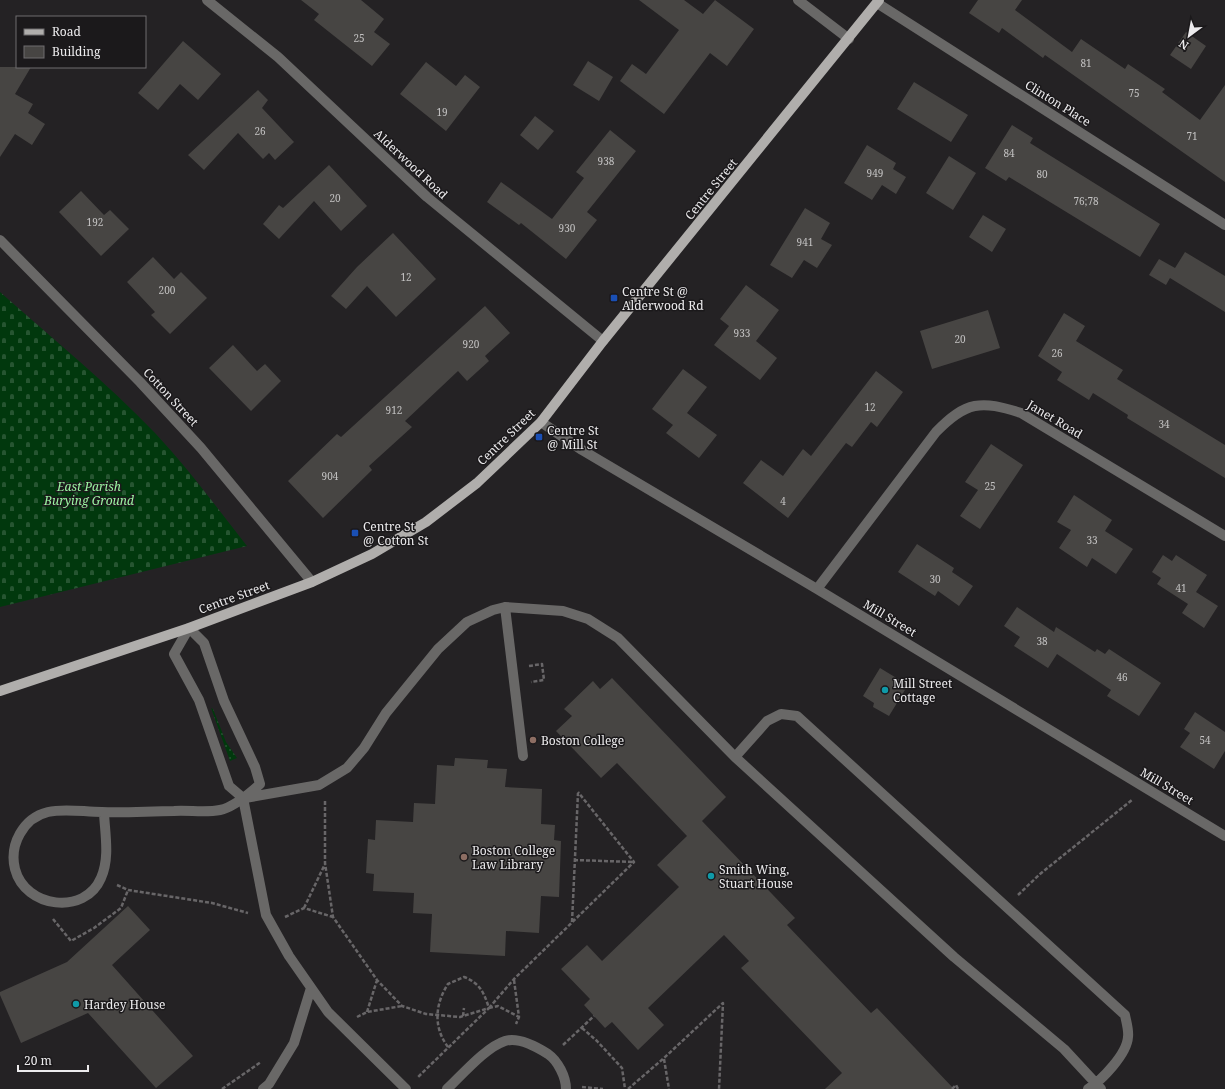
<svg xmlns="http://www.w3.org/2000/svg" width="1225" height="1089" viewBox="0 0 1225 1089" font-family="'Noto Serif',serif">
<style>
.grass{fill:url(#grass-dots)}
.cemetery{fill:url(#cemetery-stones)}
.building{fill:#474543}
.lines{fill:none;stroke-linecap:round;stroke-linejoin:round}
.path{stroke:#686668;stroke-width:2.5;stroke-dasharray:4 2;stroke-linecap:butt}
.minor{stroke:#696867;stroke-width:10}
.major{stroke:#b0aeac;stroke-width:10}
.transit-dot{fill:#1a4fb4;stroke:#1b191b;stroke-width:1.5}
.culture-dot{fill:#0f9aa8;stroke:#1b191b;stroke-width:1.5}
.education-dot{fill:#8d6e63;stroke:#1b191b;stroke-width:1.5}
.labels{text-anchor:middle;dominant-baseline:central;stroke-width:3;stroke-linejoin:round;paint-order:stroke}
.number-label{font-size:10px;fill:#c3c2c2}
.street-label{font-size:12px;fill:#ecebed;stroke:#1b191b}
.poi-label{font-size:12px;fill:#ecebed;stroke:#1b191b;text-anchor:start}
.park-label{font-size:12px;font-style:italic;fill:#9cf6a3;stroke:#1b191b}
</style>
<defs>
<pattern id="grass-dots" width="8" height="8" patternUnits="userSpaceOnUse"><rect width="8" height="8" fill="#01380d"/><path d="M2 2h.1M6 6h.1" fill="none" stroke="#265531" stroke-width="1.8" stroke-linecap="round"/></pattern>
<pattern id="cemetery-stones" width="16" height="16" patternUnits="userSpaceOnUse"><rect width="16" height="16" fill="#01380d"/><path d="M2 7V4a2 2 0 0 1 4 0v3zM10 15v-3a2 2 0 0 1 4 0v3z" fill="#265531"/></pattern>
</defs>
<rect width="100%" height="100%" fill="#242224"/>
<path class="grass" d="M211 708 213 709 226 742 237 758 230 761Z"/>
<path class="cemetery" d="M0 292C52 338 107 383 155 433 188 468 217 508 247 546L0 607Z"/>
<path class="building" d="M301 0H361L384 19 374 32 390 44 372 66 314 20 319 14Z
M639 0H684L703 14 715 0 754 29 727 66 710 53 664 114 620 81 632 64 646 74 679 30Z
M978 0H1022L1015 10 1072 52 1081 39 1125 69 1128 64 1165 89 1162 92 1200 120 1225 85V182L1045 55 1043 58 1002 28 999 33 969 13Z
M1186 32 1206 46 1191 69 1170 55Z
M183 41 221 74 198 100 180 84 158 110 138 93Z
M588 61 613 77 599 101 573 85Z
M426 62 456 86 465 75 480 87 446 131 400 94Z
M0 67H31L15 94 33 104 28 113 45 124 32 145 15 134 0 157Z
M914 82 968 115 951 142 897 109Z
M258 90 268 100 262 108 294 142 275 160 269 153 263 159 238 133 204 170 188 155Z
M535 116 554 131 538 150 520 135Z
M1012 125 1033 138 1030 143 1160 224 1140 257 1009 177 1006 181 985 168Z
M610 130 636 151 587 212 597 220 566 259 521 223 519 225 487 202 501 182 552 219 584 178 576 172Z
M867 145 896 163 893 169 906 177 896 194 882 185 872 200 844 183Z
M949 156 976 173 953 210 926 193Z
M329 165 367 206 341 231 314 201 279 239 263 224 279 205 283 208Z
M81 191 104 215 110 210 129 229 101 256 59 212Z
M805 208 830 223 821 239 832 245 817 268 804 260 792 278 770 265Z
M983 215 1006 229 992 252 969 237Z
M393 233 436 279 396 317 367 286 346 309 331 296 357 267Z
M1185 252 1225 276V312L1170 278 1166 285 1149 275 1159 259 1175 268Z
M153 257 174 279 181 272 207 298 170 334 151 315 155 312 127 282Z
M746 285 779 310 756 341 777 358 760 380 714 345 729 326 720 319Z
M485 306 510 333 485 356 489 361 467 381 458 371 405 421 412 427 369 466 372 470 323 518 288 481 337 434 341 437Z
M988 310 1000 348 932 369 920 331Z
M1064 313 1085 326 1076 341 1123 370 1117 379 1225 445V478L1127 418 1128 415 1093 393 1089 400 1057 380 1062 372 1038 356Z
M233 345 257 371 265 364 281 381 251 411 209 368Z
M683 369 707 387 687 413 717 435 699 458 666 433 673 425 652 409Z
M876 371 903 392 877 427 871 422 852 447 846 443 788 518 743 483 761 460 783 476 803 449 811 456Z
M991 444 1023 465 980 529 960 516 978 490 965 482Z
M1074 495 1112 520 1105 531 1133 549 1116 574 1092 558 1087 567 1059 548 1071 530 1057 522Z
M917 544 954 568 952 572 973 586 959 606 938 591 935 596 898 572Z
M1163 555 1172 561 1176 555 1207 575 1196 592 1218 606 1204 628 1182 613 1188 604 1157 584 1161 578 1152 572Z
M1017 607 1054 632 1056 627 1095 652 1097 649 1105 654 1109 649 1161 683 1139 716 1107 696 1111 690 1057 654 1048 668 1014 646 1020 637 1004 626Z
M880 668 908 685 889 716 873 707 874 703 863 696Z
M612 678 726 797 702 821 795 918 787 925 871 1013 877 1008 954 1089H825L842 1073 741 968 749 961 724 935 648 1008 664 1025 638 1050 612 1022 605 1028 584 1005 590 999 561 969 587 945 602 961 679 887 657 865 687 836 617 763 601 778 556 731 572 716 564 709 593 681 600 689Z
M1195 712 1225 732V751L1214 769 1180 747 1190 733 1184 729Z
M455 758 488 760 487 768 507 769 505 787 542 789 541 824 555 825 554 840 561 841 559 897 541 896 539 933 506 931 505 956 430 952 432 914 413 913 414 893 373 891 374 874 366 873 368 839 375 840 376 820 413 822 414 803 435 804 437 765 454 766Z
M128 906 150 930 112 965 193 1056 156 1088 88 1013 21 1043 0 995V992L67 962Z"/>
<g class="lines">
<path class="path" d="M529 666 542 664 544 680 531 682
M325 801V863L333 917 377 980 402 1006 426 1014 460 1017 489 1008 417 1078
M574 860 634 862
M117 885 128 890 212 903 248 913
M1018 895 1040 874 1132 800
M304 908 325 864
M285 917 304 908 333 917
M53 919 71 941 94 928 121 908 128 890
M572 922 578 793
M514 980 519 1017 516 1024
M489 1008 514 979 634 862 578 792
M489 1008 498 1006 519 1017
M367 1012 377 980
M463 1016 464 1008
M357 1017 367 1012 402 1006
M582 1028 597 1041 622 1068 625 1089
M563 1045 594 1016
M448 1047C433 1027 435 1004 448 984L464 977C480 983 484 993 489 1008
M664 1059 669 1089
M582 1087 603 1089
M222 1089 261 1062
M628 1089 664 1058 723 1003 719 1089
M952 1089 956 1085 958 1089"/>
<path class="minor" d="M207 0 278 57 427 197 603 341
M798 0 849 39
M877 3 1225 225
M0 240 140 382 201 448 312 582
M541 422 582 450 817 589 1225 836
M817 589 936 432C966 401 981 400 1021 413L1225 536
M505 607 523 756
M735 757 767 721 781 714 797 716 1125 1015C1126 1021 1129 1030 1128 1037 1127 1054 1102 1080 1088 1089
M245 798 319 785 347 768 364 748 386 713 438 649 467 622 493 610 505 607 563 611 588 619 618 638 735 757 954 957 1064 1049 1101 1089
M104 813C105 834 110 858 101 878 85 916 25 908 15 869 9 845 23 818 48 812 65 808 84 812 102 812 126 813 150 811 174 811 189 810 206 813 220 810 234 807 249 794 260 784L255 767 224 701 204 643 189 628 174 654 199 700 229 786 243 798 266 915 289 956 328 1012 406 1089
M263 1089 269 1084 294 1043 311 988
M447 1089C462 1075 486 1047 505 1041 518 1037 537 1047 548 1054 558 1061 566 1077 566 1089"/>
<path class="major" d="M0 691 189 628 312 582 372 554 426 522 477 483 541 422 603 341 879 0"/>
</g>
<g class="transit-dot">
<rect x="610" y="294" width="8" height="8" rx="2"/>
<rect x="535" y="433" width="8" height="8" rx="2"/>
<rect x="351" y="529" width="8" height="8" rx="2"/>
</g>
<g class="culture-dot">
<circle cx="885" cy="690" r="4"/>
<circle cx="711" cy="876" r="4"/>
<circle cx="76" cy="1004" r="4"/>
</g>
<g class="education-dot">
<circle cx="533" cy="740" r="4"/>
<circle cx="464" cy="857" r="4"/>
</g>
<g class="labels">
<g class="number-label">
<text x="359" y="38">25</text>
<text x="1086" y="63">81</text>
<text x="1134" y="93">75</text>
<text x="442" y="112">19</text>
<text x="260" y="131">26</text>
<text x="1192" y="136">71</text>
<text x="1009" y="153">84</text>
<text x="606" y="161">938</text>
<text x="875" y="173">949</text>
<text x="1042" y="174">80</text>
<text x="335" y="198">20</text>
<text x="1086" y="201">76;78</text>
<text x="95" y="222">192</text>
<text x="567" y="228">930</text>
<text x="805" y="242">941</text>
<text x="406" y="277">12</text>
<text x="167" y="290">200</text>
<text x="742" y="333">933</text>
<text x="960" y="339">20</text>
<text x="471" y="344">920</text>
<text x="1057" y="353">26</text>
<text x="870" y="407">12</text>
<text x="394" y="410">912</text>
<text x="1164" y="424">34</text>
<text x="330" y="476">904</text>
<text x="990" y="486">25</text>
<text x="783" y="501">4</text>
<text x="1092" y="540">33</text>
<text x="935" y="579">30</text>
<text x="1181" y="588">41</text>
<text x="1042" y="641">38</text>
<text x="1122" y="677">46</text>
<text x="1205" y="740">54</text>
</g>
<g class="street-label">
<text transform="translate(1058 103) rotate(32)">Clinton Place</text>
<text transform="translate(411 164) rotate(43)">Alderwood Road</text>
<text transform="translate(711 189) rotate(-51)">Centre Street</text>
<text transform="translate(171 397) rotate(47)">Cotton Street</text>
<text transform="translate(1055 419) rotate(31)">Janet Road</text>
<text transform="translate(506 437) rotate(-44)">Centre Street</text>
<text transform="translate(234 597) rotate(-20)">Centre Street</text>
<text transform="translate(890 618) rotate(31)">Mill Street</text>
<text transform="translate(1167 786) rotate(31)">Mill Street</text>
</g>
<g class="poi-label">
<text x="622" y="291">Centre St @<tspan x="622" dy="14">Alderwood Rd</tspan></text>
<text x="547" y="430">Centre St<tspan x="547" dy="14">@ Mill St</tspan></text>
<text x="363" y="526">Centre St<tspan x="363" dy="14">@ Cotton St</tspan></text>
<text x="893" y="683">Mill Street<tspan x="893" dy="14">Cottage</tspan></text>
<text x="541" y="740">Boston College</text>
<text x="472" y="850">Boston College<tspan x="472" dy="14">Law Library</tspan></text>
<text x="719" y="869">Smith Wing,<tspan x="719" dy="14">Stuart House</tspan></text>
<text x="84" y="1004">Hardey House</text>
</g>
<g class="park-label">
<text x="89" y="486">East Parish<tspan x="89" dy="14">Burying Ground</tspan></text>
</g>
</g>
<rect x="16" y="16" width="130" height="52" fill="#1b191b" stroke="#6f6d6f"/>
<rect x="24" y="29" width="20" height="6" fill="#b0aeac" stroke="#6f6d6f"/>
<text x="52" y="36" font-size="12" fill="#ecebed">Road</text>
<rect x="24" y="46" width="20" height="12" fill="#474543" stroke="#6f6d6f"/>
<text x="52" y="56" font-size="12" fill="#ecebed">Building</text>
<g transform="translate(1189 36) rotate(212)" stroke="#1b191b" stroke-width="3" paint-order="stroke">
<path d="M0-3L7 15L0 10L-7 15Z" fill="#ecebed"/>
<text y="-6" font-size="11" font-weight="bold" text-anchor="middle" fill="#ecebed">N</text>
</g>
<path d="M18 1065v6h70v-6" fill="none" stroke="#ecebed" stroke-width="2"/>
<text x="24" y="1065" font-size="12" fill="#ecebed" stroke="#1b191b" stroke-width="3" paint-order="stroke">20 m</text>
</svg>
